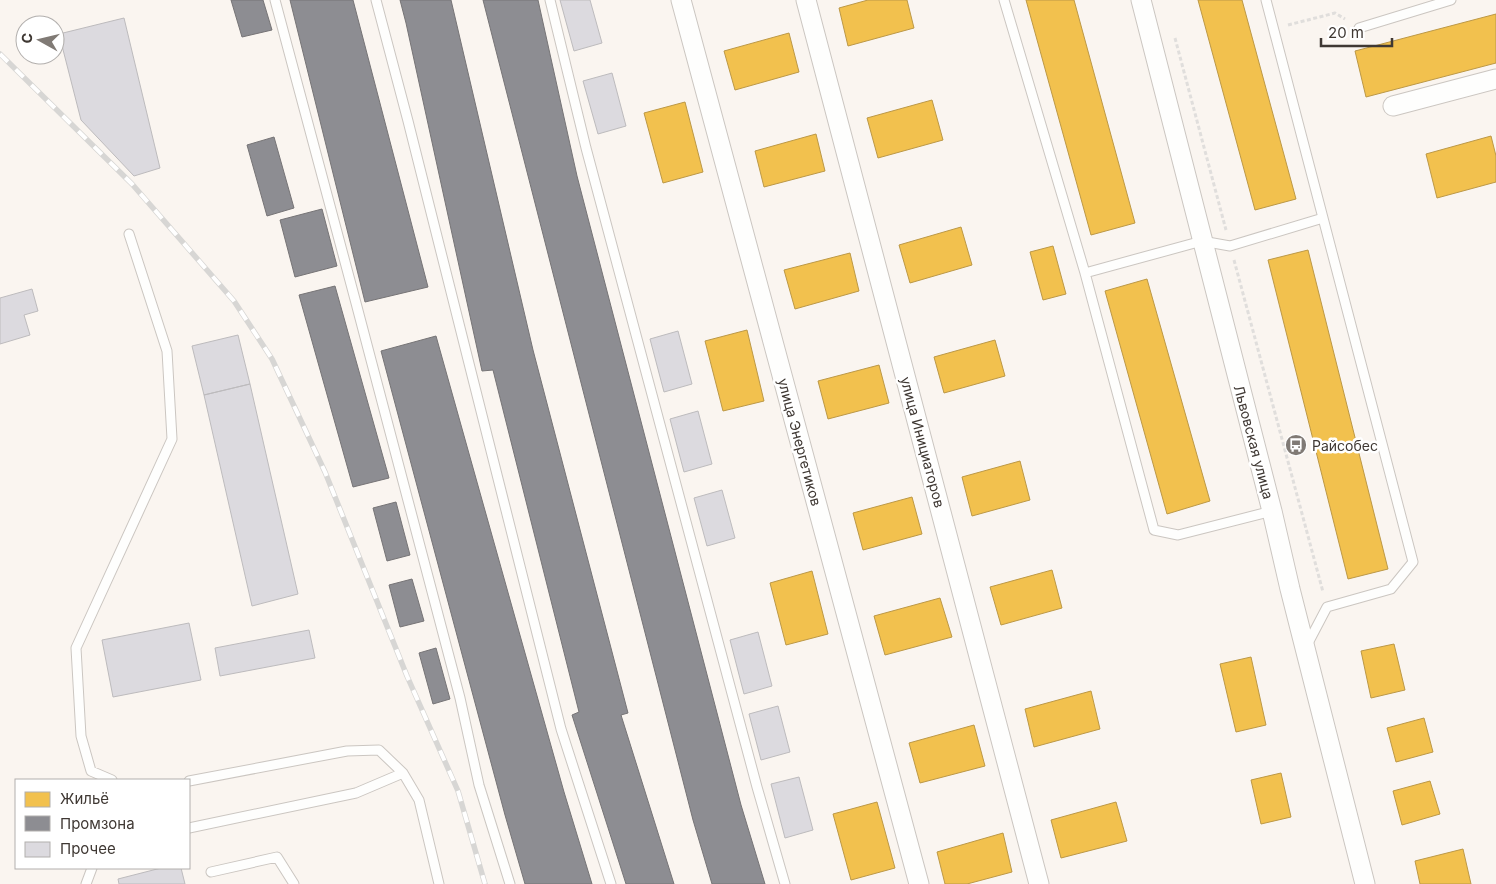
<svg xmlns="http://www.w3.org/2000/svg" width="1496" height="884" viewBox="0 0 1496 884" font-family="Inter,sans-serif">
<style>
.homes{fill:#f2c14e;stroke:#bc9846}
.industry{fill:#8d8d92;stroke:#767476}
.building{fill:#dcdadf;stroke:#bdbbbd}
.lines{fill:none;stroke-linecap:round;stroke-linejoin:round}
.lane-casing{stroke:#cbc6c1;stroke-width:11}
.street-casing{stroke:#cbc6c1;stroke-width:21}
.path{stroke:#e0dedc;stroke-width:3;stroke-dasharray:4 2.5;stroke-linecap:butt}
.lane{stroke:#fefefd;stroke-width:9}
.street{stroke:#fefefd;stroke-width:19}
.rail-casing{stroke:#d7d6d4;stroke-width:5.5}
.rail{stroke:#fff;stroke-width:4;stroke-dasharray:11;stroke-linecap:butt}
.labels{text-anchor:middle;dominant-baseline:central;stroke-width:5;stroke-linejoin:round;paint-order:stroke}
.street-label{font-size:14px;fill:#3f3833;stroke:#fff}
.poi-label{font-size:14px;fill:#3f3833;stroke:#fff;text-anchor:start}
</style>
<rect width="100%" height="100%" fill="#faf5f0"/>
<path class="homes" d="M868 0H907L914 28 848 46 839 8Z
M1026 0H1074L1135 223 1091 235Z
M1198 0H1242L1296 199 1255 210Z
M1496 14V63L1366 97 1355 51Z
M789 33 799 72 735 90 724 51Z
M932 100 943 140 878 158 867 118Z
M685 102 703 172 663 183 644 113Z
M816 134 825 171 764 187 755 151Z
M1491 136 1496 156V182L1437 198 1426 154Z
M961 227 972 265 910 283 899 245Z
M1053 246 1066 294 1043 300 1030 252Z
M1308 250 1388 569 1348 579 1268 260Z
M850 253 859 291 795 309 784 270Z
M1147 279 1210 501 1167 514 1105 291Z
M747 330 764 401 723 411 705 341Z
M995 340 1005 376 944 393 934 357Z
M879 365 889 403 828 419 818 381Z
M1020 461 1030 500 972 516 962 477Z
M912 497 922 534 863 550 853 513Z
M1052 570 1062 608 1001 625 990 587Z
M812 571 828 634 786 645 770 583Z
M940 598 952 637 885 655 874 616Z
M1394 644 1405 690 1371 698 1361 651Z
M1251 657 1266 725 1236 732 1220 664Z
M1091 691 1100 729 1034 747 1025 709Z
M1424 718 1433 752 1396 762 1387 728Z
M974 725 985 766 920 783 909 743Z
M1281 773 1291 817 1261 824 1251 780Z
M1430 781 1440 814 1402 825 1393 791Z
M877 802 895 868 851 880 833 814Z
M1116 802 1127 841 1061 858 1051 820Z
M1003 833 1012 872 967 884H945L937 852Z
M1463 849 1471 884H1420L1415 861Z"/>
<path class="industry" d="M231 0H263L272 30 242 37Z
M290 0H353L428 287 365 302Z
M400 0H451L533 350 628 713 621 715 674 884H626L572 715 579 712 493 370 482 371 406 23Z
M483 0H538L577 176 741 805 765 884H712L693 820Z
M274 137 294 208 267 216 247 145Z
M322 209 337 266 295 277 280 220Z
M335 286 389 478 353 487 299 295Z
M436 336 564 792 592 884H525L505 815 381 351Z
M396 502 410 555 387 561 373 508Z
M412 579 424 621 400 627 389 585Z
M436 648 450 699 433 704 419 653Z"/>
<path class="building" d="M560 0H590L602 43 574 51Z
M124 18 160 168 134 176 81 120 59 34Z
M612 73 626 126 598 134 583 81Z
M32 289 38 311 24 315 30 335 0 344V298Z
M678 331 692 384 664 392 650 339Z
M238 335 250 384 204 395 192 346Z
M250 384 298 594 252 606 204 395Z
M698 411 712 464 684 472 670 419Z
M722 490 735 538 707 546 694 498Z
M189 623 201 680 113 697 102 640Z
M309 630 315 658 220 676 215 648Z
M758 632 772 686 744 694 730 640Z
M778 706 790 752 761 760 749 714Z
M799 777 813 830 785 838 771 784Z
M161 868H181L185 884H119L118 879Z"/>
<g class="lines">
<g class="lane-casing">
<path id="lane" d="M275 0 356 303 460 698 479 785 510 884
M376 0 408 121 561 729 611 884
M550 0 586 148 757 787 785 884
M1004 0 1085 273 1154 530 1178 535 1272 511
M1266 0 1413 562 1391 589 1327 607 1306 647
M1359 28 1451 0
M1085 273 1202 241 1230 246 1323 218
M112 780 91 771 81 736 76 648 172 439 167 351 129 234
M189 781 347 751 379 750 403 773 419 800 439 884
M189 828 356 793 403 773
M211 872 277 857 294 884
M86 884 92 868"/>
</g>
<g class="street-casing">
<path id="street" d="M681 0 919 884
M806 0 1039 884
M1141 0 1272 511 1290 589 1365 884
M1393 106 1496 79"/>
</g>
<path class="path" d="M1288 25 1335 13 1345 19
M1175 38 1226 230
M1234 260 1323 592"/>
<use href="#lane" class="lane"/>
<use href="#street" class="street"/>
<g class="rail-casing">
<path id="rail" d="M0 54 132 184 234 301 272 359 325 472 407 676 458 791 485 884"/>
</g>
<use href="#rail" class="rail"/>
</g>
<defs>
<g id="bus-disc" transform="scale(1.125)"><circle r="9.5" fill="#807a75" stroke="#fff"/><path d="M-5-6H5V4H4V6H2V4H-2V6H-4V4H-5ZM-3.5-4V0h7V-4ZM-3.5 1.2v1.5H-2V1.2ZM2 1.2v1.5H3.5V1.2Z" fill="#fff"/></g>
</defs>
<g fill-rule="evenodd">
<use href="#bus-disc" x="1296" y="445"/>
</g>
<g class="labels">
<g class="street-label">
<text transform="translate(800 442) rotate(75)">улица Энергетиков</text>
<text transform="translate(923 442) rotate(75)">улица Инициаторов</text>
<text transform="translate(1254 442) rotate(75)">Львовская улица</text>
</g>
<g class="poi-label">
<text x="1312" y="445">Райсобес</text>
</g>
</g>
<rect x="15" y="779" width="175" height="90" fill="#ffffff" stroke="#b2afad"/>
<rect x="25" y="792" width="25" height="15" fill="#f2c14e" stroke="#b2afad"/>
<text x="60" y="804" font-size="15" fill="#3f3833">Жильё</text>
<rect x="25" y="816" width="25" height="15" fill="#8d8d92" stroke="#b2afad"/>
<text x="60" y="829" font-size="15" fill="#3f3833">Промзона</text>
<rect x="25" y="842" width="25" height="15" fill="#dcdadf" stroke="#b2afad"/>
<text x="60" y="854" font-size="15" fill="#3f3833">Прочее</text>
<g transform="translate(40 40) rotate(278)"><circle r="24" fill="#ffffff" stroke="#b2afad"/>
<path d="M0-4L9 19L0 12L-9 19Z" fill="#807a75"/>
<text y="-8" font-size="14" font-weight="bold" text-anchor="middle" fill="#3f3833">С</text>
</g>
<path d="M1321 38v8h71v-8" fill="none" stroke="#3f3833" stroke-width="2.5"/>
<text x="1328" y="38" font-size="15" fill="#3f3833" stroke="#ffffff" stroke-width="4" paint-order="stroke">20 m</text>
</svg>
